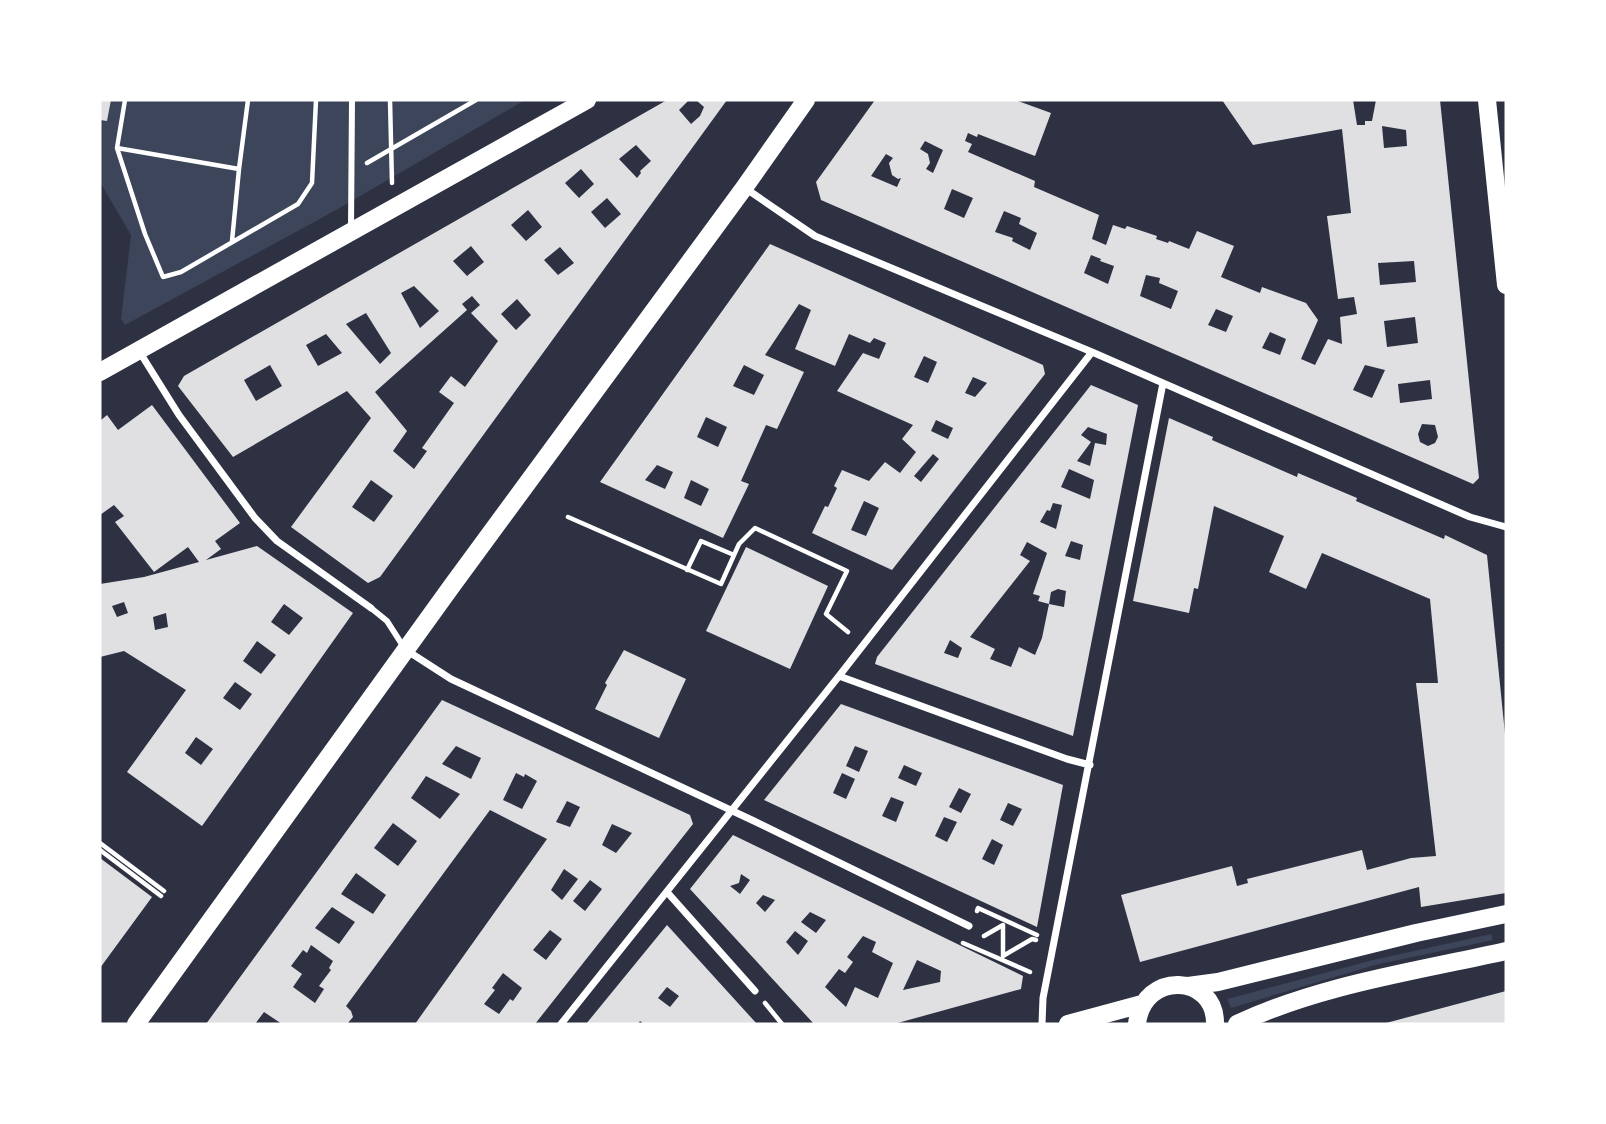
<svg xmlns="http://www.w3.org/2000/svg" width="1606" height="1124" viewBox="0 0 1606 1124" font-family="'Libre Baskerville',serif">
<style>
.green{fill:#3c4559}
.building{fill:#e0e0e3;fill-rule:evenodd}
.lines{fill:none;stroke-linecap:round;stroke-linejoin:round}
.path{stroke:#fff;stroke-width:4.5}
.pedestrian{stroke:#fff;stroke-width:6}
.minor{stroke:#fff;stroke-width:7}
.primary{stroke:#fff;stroke-width:18}
</style>
<rect width="100%" height="100%" fill="#2d3142"/>
<path class="green" d="M111 100H525L338 209 125 325 121 319 131 235 100 182V120L107 121Z
M1491 934 1493 940 1375 965 1231 1008 1227 999 1373 960Z"/>
<path class="building" d="M100 100H111L107 121 100 120Z
M667 100H689L679 110 691 124 700 116 704 107 696 100H727L380 577 368 583 291 527 371 418 347 391 233 457 178 386 184 376ZM636 145 651 161 640 171 641 173 637 178 619 159ZM581 169 594 184 579 198 565 183ZM607 198 621 214 605 228 591 212ZM528 210 542 227 526 241 511 225ZM471 246 484 262 467 276 453 261ZM560 247 574 263 558 275 544 260ZM414 286 439 311 420 328 401 293ZM472 296 480 305 471 313 498 341 465 387 451 376 439 392 454 403 422 448 427 451 414 469 393 451 407 431 375 392 467 310 462 304ZM517 299 531 315 516 330 501 314ZM366 313 391 353 380 364 346 324ZM326 334 342 353 318 366 306 345ZM270 365 282 386 256 401 244 380ZM371 480 393 496 374 522 352 507Z
M875 100H1015L1051 113 1035 156 978 134 977 137 968 133 965 141 972 144 968 152 1035 181 1034 187 1099 215 1092 239 1106 245 1113 225 1125 229 1127 226 1157 236 1156 239 1168 243 1169 241 1189 249 1197 231 1234 246 1221 277 1260 293 1262 287 1306 303 1318 320 1301 359 1315 365 1328 339 1342 344 1340 317 1357 314 1354 297 1338 299 1327 216 1351 213 1342 129 1253 145 1222 100H1353L1357 125H1365V121H1372L1376 100H1440L1479 478 1473 484 821 200 816 182ZM1382 126 1406 130 1407 146 1384 148ZM925 141 943 150 933 173 926 169 930 163 928 154 920 149ZM886 154 893 158 889 163 892 175 898 179 901 178 897 187 871 176ZM952 189 973 198 964 218 944 209ZM1004 211 1021 218 1019 224 1037 233 1030 250 1012 241 1013 238 995 232ZM1091 255 1101 259 1100 261 1114 266 1108 284 1084 273ZM1414 261 1416 282 1380 285 1378 263ZM1146 275 1160 278 1159 283 1178 291 1171 309 1140 296ZM1216 309 1233 316 1226 332 1208 325ZM1415 317 1418 343 1387 347 1384 321ZM1270 332 1286 339 1280 355 1262 348ZM1365 365 1385 370 1372 398 1353 390ZM1430 380 1432 399 1400 403 1398 384ZM1422 424 1435 425 1438 437 1435 443 1428 446 1420 442 1418 434Z
M770 244 1043 365 1045 374 892 570 812 533 825 506 828 507 837 488 834 486 842 470 869 481 885 462 900 473 916 452 902 439 913 425 837 391 863 353 879 359 886 343 874 338 870 343 849 334 835 366 795 349 811 310 799 304 765 355 804 372 777 429 766 425 741 481 749 484 723 538 600 482ZM924 356 937 362 928 383 914 377ZM744 365 764 375 754 395 733 386ZM973 377 987 383 975 397 965 393ZM706 417 727 427 718 447 697 437ZM936 420 953 428 948 439 931 431ZM933 454 939 459 921 482 914 476ZM657 465 673 472 665 489 645 480ZM691 480 709 489 701 506 684 498ZM864 501 879 508 866 536 851 530Z
M1091 385 1138 405 1073 736 875 664 877 657ZM1088 427 1107 434 1106 445 1095 443 1090 466 1077 461 1091 442 1081 435ZM1069 469 1094 480 1090 499 1061 487ZM1053 503 1062 505 1056 529 1040 522 1047 510 1050 511ZM1071 541 1083 545 1080 560 1065 556ZM1027 542 1047 553 1033 594 1040 596 1038 601 1049 604 1042 638 1035 655 1019 647 1011 667 990 659 995 649 970 637 1030 561 1020 555ZM1058 589 1066 591 1064 607 1049 604 1051 592ZM950 640 962 648 958 658 944 653Z
M152 405 240 523 215 541 221 549 206 560 257 546 353 613 202 826 127 772 186 690 124 651 100 657V584L144 577 199 562 188 547 154 572 115 522 124 516 114 505 100 515V421L107 415 118 430ZM124 602 128 613 117 617 112 606ZM284 604 303 618 289 635 271 622ZM166 613 168 627 155 630 153 617ZM257 641 276 655 261 674 243 661ZM235 682 252 694 240 710 223 698ZM196 737 213 749 201 765 185 753Z
M1169 418 1213 437 1212 440 1297 477 1298 473 1357 498 1356 501 1444 539 1445 535 1487 555 1506 744V893L1421 907 1419 887 1140 962 1121 895 1232 866 1237 886 1248 883 1247 879 1362 850 1367 870 1411 858 1436 856 1416 683H1438L1430 599 1322 553 1306 589 1269 572 1284 536 1214 506 1198 589 1194 588 1189 613 1133 601Z
M746 547 828 586 790 669 706 631Z
M624 650 686 679 659 738 595 709 607 685 605 683Z
M442 700 690 815 693 824 535 1024H415L547 839 490 810 346 1006 351 1011 353 1017 347 1024H282L264 1012 255 1024H206ZM456 746 481 758 471 779 442 764ZM516 773 524 777 525 774 537 781 522 809 503 800ZM426 776 460 794 440 819 411 798ZM567 801 580 807 570 827 556 822ZM393 823 417 841 398 866 374 848ZM612 824 632 833 616 853 602 845ZM564 869 578 879 562 900 551 890ZM356 873 386 895 373 914 341 894ZM590 880 602 889 585 911 573 901ZM332 907 355 922 339 944 315 928ZM550 930 562 939 546 960 533 950ZM311 945 333 961 329 968 331 970 319 986 324 989 315 1003 293 987 302 974 291 966 303 950 307 953ZM503 973 522 988 513 1001 510 999 499 1014 484 1004 495 990 492 988Z
M841 704 1063 785 1037 927 764 800ZM855 746 868 751 859 772 846 766ZM904 765 922 773 916 786 898 778ZM842 773 855 779 846 799 833 793ZM959 788 971 794 961 813 949 807ZM891 797 904 802 896 822 882 816ZM1008 803 1022 809 1013 826 1000 820ZM944 817 957 822 947 842 935 836ZM992 839 1003 845 994 865 982 859Z
M733 835 1023 976 1021 989 894 1024H814L690 889ZM741 874 750 880 740 894 730 886 739 883ZM763 895 775 900 765 912 756 903ZM810 912 826 920 816 933 801 922ZM795 931 808 941 798 955 786 942ZM863 936 876 942 872 952 893 963 878 998 855 987 846 1007 825 987 839 969 845 973 853 962 847 957ZM917 960 941 971 940 982 903 990Z
M100 858 152 897 100 968Z
M667 925 757 1024H644L640 1021 638 1024H586ZM667 987 679 996 670 1007 658 998Z
M1506 991V1024H1386V1023Z"/>
<g class="lines">
<path class="path" d="M125 100 117 148 145 234 163 277 181 272 298 204 312 183 316 100
M390 100 392 183
M117 148 239 169 248 100
M367 163 476 100
M232 241 239 169
M568 517 721 584 739 544 755 528 847 571 826 614 848 632
M687 570 701 541 734 555
M100 843 164 891
M100 850 161 896
M977 911 978 908 1037 935
M984 936 1003 925V956L1032 939 1036 940
M963 943 1030 972
M765 1003 782 1024"/>
<path class="pedestrian" d="M351 227 352 100
M371 608 387 621 403 646"/>
<path class="minor" d="M745 188 815 236 1092 352 1470 517 1506 527
M139 351 179 415 255 518 277 541 371 608
M406 650 451 679 754 821 969 926
M839 676 1067 759 1090 765
M667 892 755 991
M561 1024 839 676 1092 352
M1042 1024 1043 998 1163 383"/>
<path class="primary" d="M1487 100 1506 285
M100 372 587 100
M1188 986 1218 982 1416 933 1506 914
M136 1024 451 587 744 188 806 100
M1068 1024 1142 1004
M1137 1024C1143 970 1216 974 1215 1024
M1237 1024C1319 985 1417 971 1506 951"/>
</g>
<rect width="1606" height="1124" fill="none" stroke="#ffffff" stroke-width="203"/>
</svg>
